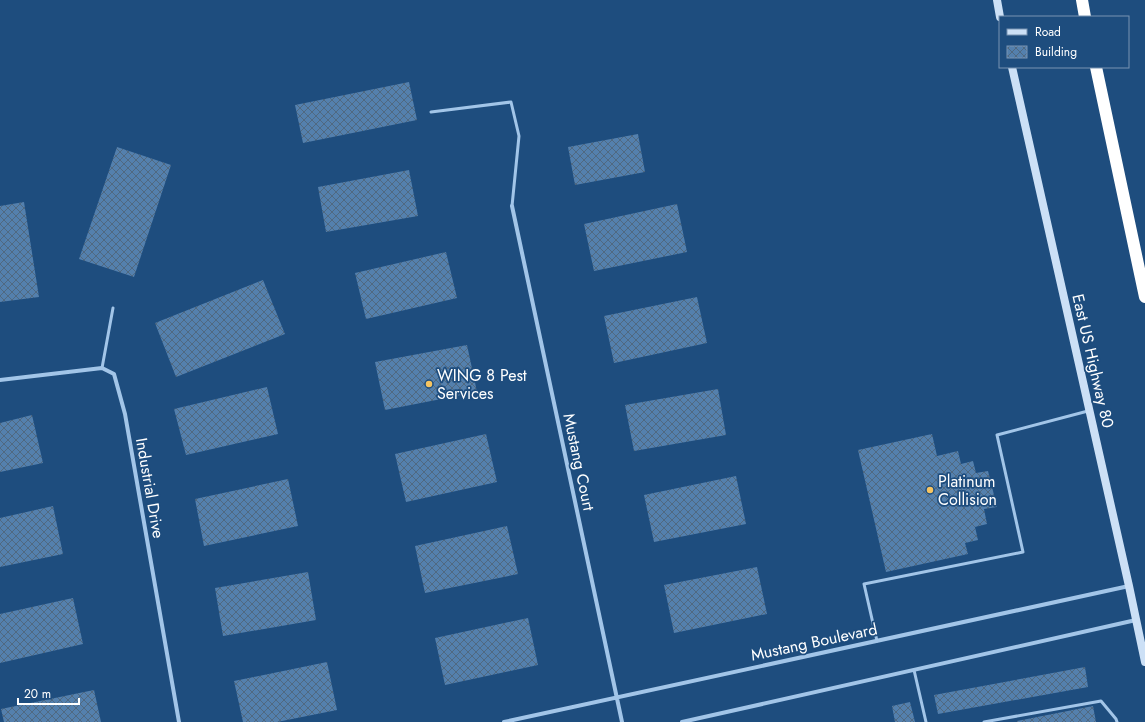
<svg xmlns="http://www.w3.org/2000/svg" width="1145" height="722" viewBox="0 0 1145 722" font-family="Jost,sans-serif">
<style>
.building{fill:url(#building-cross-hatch)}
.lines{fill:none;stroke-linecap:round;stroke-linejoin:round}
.lane{stroke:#a2c5e8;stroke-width:3}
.street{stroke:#a2c5e8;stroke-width:4}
.secondary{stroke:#cce0f6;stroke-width:8}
.highway{stroke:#fff;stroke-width:12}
.poi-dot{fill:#f6c461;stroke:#1e4d7e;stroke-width:1.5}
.labels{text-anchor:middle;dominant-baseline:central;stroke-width:3.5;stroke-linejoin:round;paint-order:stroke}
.street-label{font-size:16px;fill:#fff;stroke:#1e4d7e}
.poi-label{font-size:16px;fill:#fff;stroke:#1e4d7e;text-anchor:start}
</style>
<defs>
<pattern id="building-cross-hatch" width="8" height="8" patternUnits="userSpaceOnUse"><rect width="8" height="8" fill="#5480ad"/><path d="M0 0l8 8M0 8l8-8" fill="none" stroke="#506981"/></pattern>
</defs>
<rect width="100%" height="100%" fill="#1e4d7e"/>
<path class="building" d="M409 82 417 120 303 143 295 105Z
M638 134 645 172 575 185 568 147Z
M117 147 171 165 134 277 79 259Z
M409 170 418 216 326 232 318 187Z
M24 202 39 297 0 302V206Z
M677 204 687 252 594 271 584 224Z
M446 252 457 298 366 319 355 273Z
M263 280 285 334 176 377 155 323Z
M697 297 707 343 614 363 604 316Z
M467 345 477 392 385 410 375 362Z
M267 387 278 434 186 455 174 409Z
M718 389 726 435 634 451 625 405Z
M32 415 43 463 0 472V423Z
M486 434 497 482 406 502 395 454Z
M932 434 937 456 958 451 961 464 973 461 976 473 988 471 997 507 984 509 987 524 975 527 978 540 965 543 968 554 886 572 858 450Z
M736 476 746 524 654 542 644 495Z
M288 479 298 526 204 546 195 499Z
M53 506 63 554 0 567V518Z
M507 526 518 574 425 593 415 546Z
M757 567 767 614 674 633 664 585Z
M308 572 316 620 223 636 215 588Z
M73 598 83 644 0 663V614Z
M528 618 538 665 445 685 435 638Z
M327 662 337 710 277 722H243L234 681Z
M1085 667 1088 687 938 714 934 695Z
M94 690 101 722H4L1 709Z
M910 702 915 722H895L892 706Z
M1093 706 1096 722H1017V721Z"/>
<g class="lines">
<path class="lane" d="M431 112 511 102 519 136 512 206
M102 368 113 308
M877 641 864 584 1023 552 997 435 1088 411
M914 670 926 722
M984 722 1101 701 1116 719 1117 722"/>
<path class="street" d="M512 206 622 722
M0 380 102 368 114 374 125 414 179 722
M504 722 1129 586
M682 722 1136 620"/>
<path class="secondary" d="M997 0 1000 17
M1012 67 1129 586 1145 662"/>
<path class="highway" d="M1082 0 1085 17
M1096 67 1145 297"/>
</g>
<g class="poi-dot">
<circle cx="429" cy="384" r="4"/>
<circle cx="930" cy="490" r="4"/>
</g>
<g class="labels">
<g class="street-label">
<text transform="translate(1093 361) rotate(77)">East US Highway 80</text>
<text transform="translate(579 462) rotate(78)">Mustang Court</text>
<text transform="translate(150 488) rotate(80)">Industrial Drive</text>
<text transform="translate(814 642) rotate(-12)">Mustang Boulevard</text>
</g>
<g class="poi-label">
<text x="437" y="375">WING 8 Pest<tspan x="437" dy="18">Services</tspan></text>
<text x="938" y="481">Platinum<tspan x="938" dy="18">Collision</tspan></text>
</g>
</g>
<rect x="999" y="16" width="130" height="52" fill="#1e4d7e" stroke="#7894b2"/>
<rect x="1007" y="29" width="20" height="6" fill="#cce0f6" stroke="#7894b2"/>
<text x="1035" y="36" font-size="12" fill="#ffffff">Road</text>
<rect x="1007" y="46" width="20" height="12" fill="url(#building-cross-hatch)" stroke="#7894b2"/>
<text x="1035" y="56" font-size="12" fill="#ffffff">Building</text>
<path d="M18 698v6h61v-6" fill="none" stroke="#ffffff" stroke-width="2"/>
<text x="24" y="698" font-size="12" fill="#ffffff" stroke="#1e4d7e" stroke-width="3" paint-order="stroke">20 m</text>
</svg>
